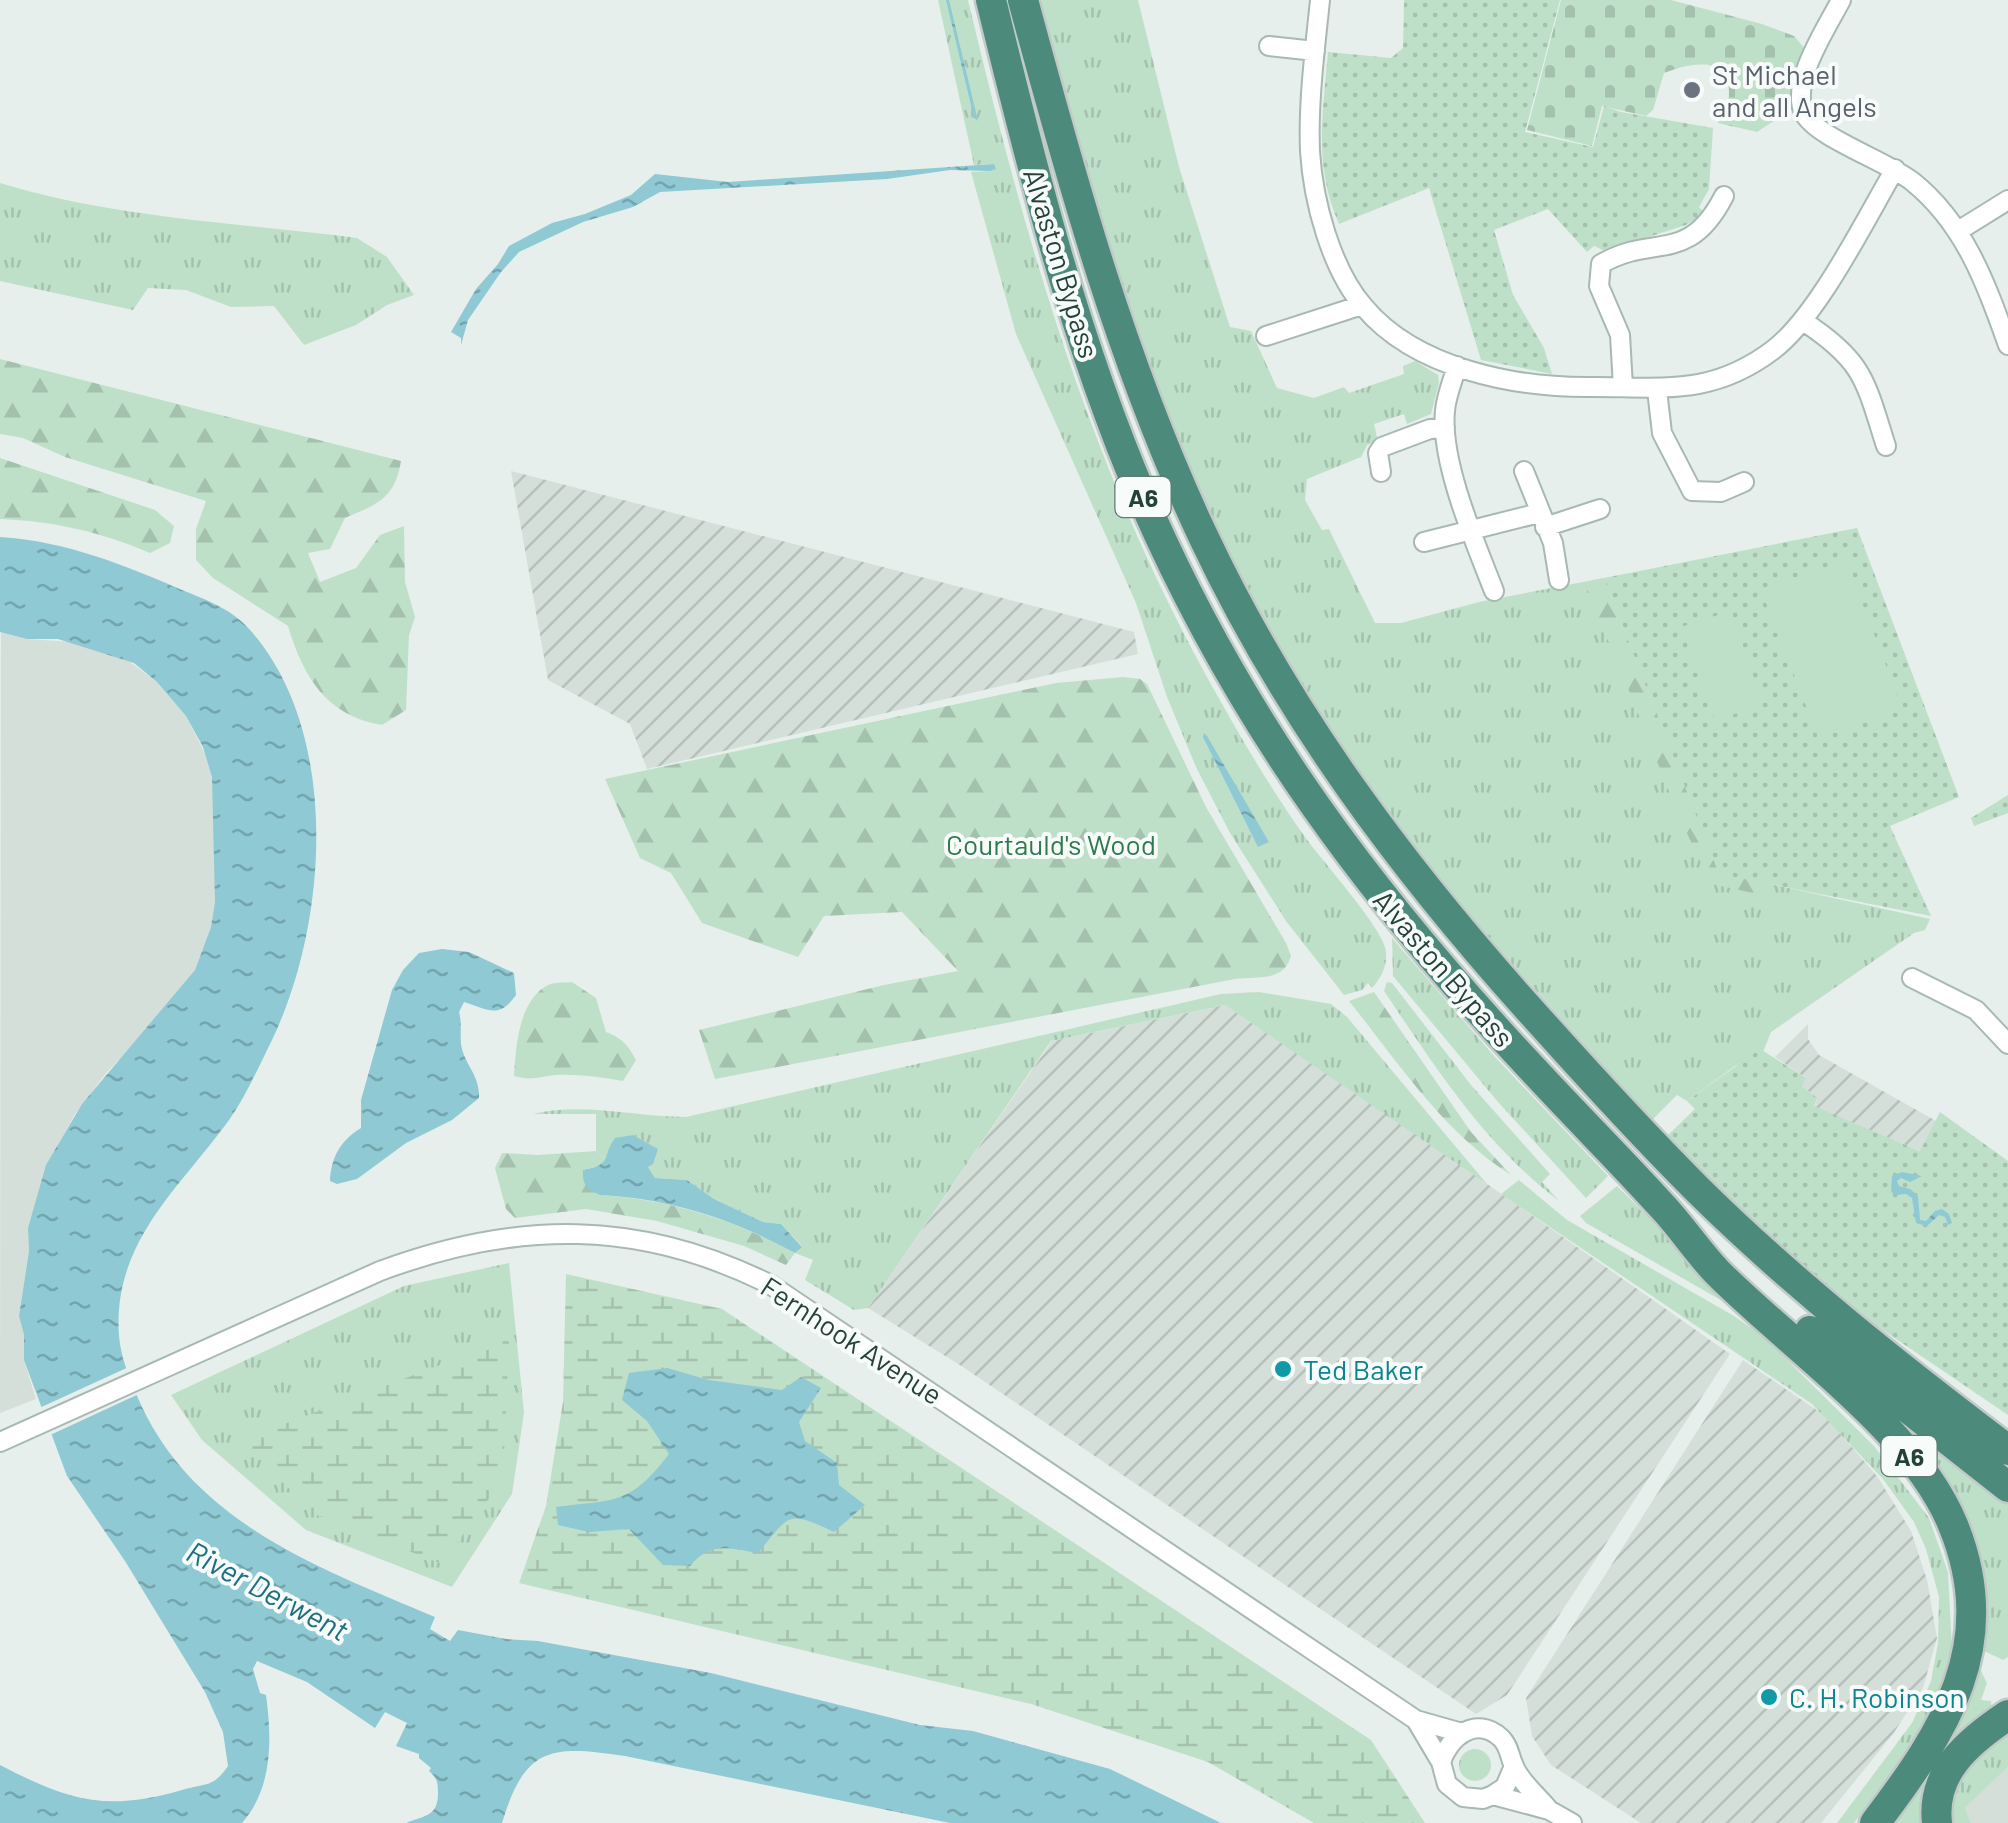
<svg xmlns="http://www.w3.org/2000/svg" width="2008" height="1823" viewBox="0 0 2008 1823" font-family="Barlow,sans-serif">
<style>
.built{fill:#d4dfda}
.industrial{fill:url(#industrial-furrows)}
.grass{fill:url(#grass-tufts)}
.forest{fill:url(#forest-firs)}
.wetland{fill:url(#wetland-marsh)}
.cemetery{fill:url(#cemetery-stones)}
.park{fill:url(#park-dots)}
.pitch{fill:#bfe0c8}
.water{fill:url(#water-ripples)}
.pier{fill:#e6efeb}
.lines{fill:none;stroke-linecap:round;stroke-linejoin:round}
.minor-casing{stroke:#a8b8b2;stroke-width:22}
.trunk-casing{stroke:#c2cac8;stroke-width:35}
.minor{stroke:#fff;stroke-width:18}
.trunk{stroke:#4c8a7c;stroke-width:30}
.worship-dot{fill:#6b7280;stroke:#f7fbf9;stroke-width:4}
.culture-dot{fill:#0f9aa8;stroke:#f7fbf9;stroke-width:4}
.labels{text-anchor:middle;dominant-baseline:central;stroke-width:8;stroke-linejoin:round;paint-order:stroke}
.shield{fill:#f7fbf9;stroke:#637a73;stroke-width:2.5}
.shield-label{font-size:25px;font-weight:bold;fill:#24423a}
.worship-label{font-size:28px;fill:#5b616d;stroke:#f7fbf9;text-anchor:start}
.street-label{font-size:28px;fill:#24423a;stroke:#f7fbf9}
.park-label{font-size:28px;fill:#2d7a4b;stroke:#f7fbf9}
.culture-label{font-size:28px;fill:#0d838f;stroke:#f7fbf9;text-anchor:start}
.water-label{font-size:30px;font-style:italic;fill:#1c6f80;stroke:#f7fbf9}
</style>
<defs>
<pattern id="industrial-furrows" width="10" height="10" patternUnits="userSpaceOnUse" patternTransform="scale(2.5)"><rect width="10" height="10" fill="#d4dfda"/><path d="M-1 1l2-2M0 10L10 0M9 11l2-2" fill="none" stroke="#b6c1bc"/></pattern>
<pattern id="grass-tufts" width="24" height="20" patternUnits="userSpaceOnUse" patternTransform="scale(2.5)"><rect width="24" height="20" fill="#bfe0c8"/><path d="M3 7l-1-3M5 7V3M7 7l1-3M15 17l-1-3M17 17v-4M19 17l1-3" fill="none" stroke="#a4c1ad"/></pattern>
<pattern id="forest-firs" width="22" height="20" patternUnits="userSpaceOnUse" patternTransform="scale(2.5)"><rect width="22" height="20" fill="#bfe0c8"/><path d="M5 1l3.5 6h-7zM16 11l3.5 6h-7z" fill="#a4c1ad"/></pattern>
<pattern id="wetland-marsh" width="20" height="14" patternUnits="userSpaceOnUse" patternTransform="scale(2.5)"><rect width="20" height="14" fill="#bfe0c8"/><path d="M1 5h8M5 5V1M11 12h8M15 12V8" fill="none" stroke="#a4c1ad"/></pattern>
<pattern id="cemetery-stones" width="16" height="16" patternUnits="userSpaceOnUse" patternTransform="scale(2.5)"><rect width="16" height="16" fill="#bfe0c8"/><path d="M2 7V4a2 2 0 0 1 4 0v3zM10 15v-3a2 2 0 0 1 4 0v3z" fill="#a4c1ad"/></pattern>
<pattern id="park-dots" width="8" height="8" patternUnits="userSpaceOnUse" patternTransform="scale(2.5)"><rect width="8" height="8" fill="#bfe0c8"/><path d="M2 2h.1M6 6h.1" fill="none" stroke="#a4c1ad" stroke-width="1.8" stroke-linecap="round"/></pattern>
<pattern id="water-ripples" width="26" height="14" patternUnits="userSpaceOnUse" patternTransform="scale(2.5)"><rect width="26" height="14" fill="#8ec9d4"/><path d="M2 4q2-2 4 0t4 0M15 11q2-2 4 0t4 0" fill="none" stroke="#74a5ad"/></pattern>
</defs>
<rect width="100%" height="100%" fill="#e6efeb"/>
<path class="built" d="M1 632 27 639 73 642 126 659 157 682 186 716 209 762 214 789 215 841V902L211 927 195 970 141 1037 106 1073 75 1114 50 1160 28 1228 29 1251 19 1316 24 1335V1360L36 1399 0 1413Z
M2008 1767V1823H1971L1965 1808Z"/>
<path class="industrial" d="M511 471 1134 632 1138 654 647 769 630 724 548 680Z
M1225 1005 1380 1109 1730 1354 1507 1695 1476 1714 963 1367 868 1308 1052 1041Z
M1808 1024V1039L1819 1055 1936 1121 1921 1151 1814 1108 1817 1098 1802 1086 1806 1078 1775 1057Z
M1743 1360 1824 1415 1877 1476 1911 1531 1927 1580 1937 1638 1923 1688 1893 1734 1821 1823H1641L1551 1765 1532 1736 1526 1698Z"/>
<path class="grass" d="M938 0H968C1028 252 1094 482 1225 709 1249 752 1276 796 1305 837 1323 862 1378 923 1385 947 1389 963 1382 977 1372 988L1368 983 1362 990 1344 995 1286 921 1230 833 1196 767 1167 697 1136 603 1016 334 971 172 990 171 993 164 974 165Z
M1037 0H1138L1179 167 1230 327 1251 331 1277 388 1314 398 1344 387 1349 393 1404 374 1403 366 1415 361 1438 375 1439 383 1431 414 1407 424 1404 414 1374 424 1378 441 1367 445 1361 457 1307 479 1305 500 1322 530 1329 529 1375 623H1401L1479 602 1604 578 1719 873 1930 919 1925 930 1914 933 1771 1032 1761 1057 1735 1066 1687 1101 1677 1095 1652 1120 1394 832 1354 775 1236 577 1156 384 1099 217Z
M0 183C114 218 239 223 357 238L387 257 414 295 387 305 356 325 304 345 274 306 231 307 186 290 148 288 133 310 0 281Z
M1392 938 1495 1057 1608 1176 1586 1198 1498 1102 1393 976Z
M1387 982 1392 983 1471 1085 1550 1174 1542 1182 1559 1201C1484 1144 1436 1068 1384 991Z
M1259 992 1331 1004 1347 1017 1487 1184 1225 1005 1051 1041 868 1308 854 1310 805 1280 813 1260 795 1253 802 1246 781 1224 763 1222 714 1199 687 1180 655 1178 648 1167 657 1149 633 1135 611 1144 607 1160 596 1151V1114H533C584 1102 634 1117 686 1117L1221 994Z
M1519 1180 1567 1220 1734 1316 1764 1337 1874 1446 1929 1518 1948 1572 1952 1649 1947 1672 1939 1697 1918 1736 1854 1823H1837L1912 1723 1931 1681 1938 1643 1939 1597 1926 1549 1914 1522 1883 1479 1812 1404 1501 1194Z
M1617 1186 1754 1319 1586 1223 1580 1216Z
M509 1263 524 1413 512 1494 452 1587 306 1530 202 1440 171 1395 404 1286Z
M1845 1378 2008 1501V1657L2003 1660 1978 1648V1580Z
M1978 1665 1987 1683 1981 1700 1991 1701 1992 1713 1925 1792 1921 1804 1922 1823H1894C1932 1774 1960 1725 1978 1665Z
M2008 1733V1767L1965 1808 1971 1823H1953C1943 1782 1977 1755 2008 1733Z
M1459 1765a16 16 0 1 1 32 0a16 16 0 1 1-32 0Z"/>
<path class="forest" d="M0 359 401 461C395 499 377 504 345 518L330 549 308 553 320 582 356 568 380 535 404 526 405 582 415 617 409 635 406 710 382 725C326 716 303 676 288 626L213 578 196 560V529L206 501 65 457 23 438 0 434Z
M0 458 155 510 174 526 170 543 150 553C101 532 53 521 0 519Z
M1604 578 1719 873 1763 882 1771 889 1766 896 1717 885 1708 877C1661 785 1632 685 1586 593L1594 580Z
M1123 677 1140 679 1147 684 1206 807 1286 943 1291 956C1284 982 1258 976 1235 979L715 1079 699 1030 884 985 958 971 902 912 824 916 798 957 702 923 671 873 640 858 605 779 1056 683Z
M572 982 596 998 606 1032C622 1038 628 1045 636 1060L623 1081C600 1077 578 1074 555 1075 538 1077 530 1081 514 1076 516 1047 518 1001 548 985 554 982 565 983 572 982Z
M1374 992 1471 1132 1511 1175C1443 1132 1398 1062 1349 1001Z
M596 1151 607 1160 602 1165 583 1170 601 1195C672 1200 732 1219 795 1253L786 1265 744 1246 657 1221 586 1209 515 1218 506 1209 495 1168 502 1153 538 1155Z"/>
<path class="wetland" d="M566 1274 722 1309 1371 1740 1425 1823H1314L1208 1762 1031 1704 519 1583 546 1506 563 1402Z
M509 1339 503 1479 442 1564 314 1514 242 1440Z"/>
<path class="cemetery" d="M1561 0H1671L1762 24 1794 36 1807 51 1794 108 1757 132 1718 123 1721 111 1727 110C1738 57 1702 59 1664 73L1653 110 1646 116 1602 106 1592 146 1527 130Z"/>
<path class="park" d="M1404 0H1560L1525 132 1593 147 1604 106 1621 112 1713 128 1709 189 1699 207 1705 213 1686 225 1605 251 1594 246 1587 252 1548 209 1494 230 1513 295 1544 348 1552 374 1481 360 1429 188 1339 224C1313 165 1323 114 1328 52L1391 58 1403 48Z
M1857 528 1959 797 1890 826 1931 916 1719 874 1604 578Z
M2008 795V813L1974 826 1971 818Z
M1760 1049 1806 1078 1802 1086 1817 1098 1814 1106 1920 1151 1940 1112 2008 1161V1415L1843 1303 1774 1244 1666 1137 1695 1109 1687 1101Z"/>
<path class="pitch" d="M1846 560 1902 708 1818 737 1761 590Z
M1731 611 1763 705 1715 720 1681 627Z"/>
<path class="water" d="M946 0H949L978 121 974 118Z
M994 164 996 169 990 171 950 170 887 179 660 192 633 207 583 222 519 252 501 272 468 320 461 345V338L451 332 476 289 498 264 509 246 552 223 585 214 631 195 655 174 728 182Z
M0 537C67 541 126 566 187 592 211 602 233 610 251 631 341 734 328 923 272 1040 259 1066 246 1096 229 1120 180 1188 112 1242 119 1336 121 1360 132 1385 142 1407 198 1525 322 1569 435 1617L430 1629 450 1641 458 1630 506 1639 538 1641 711 1673 920 1725 973 1731 1110 1769 1221 1823H950L625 1756C551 1745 525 1746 502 1823H406C426 1815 438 1816 438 1793 438 1782 437 1778 429 1771L431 1768 419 1758V1754L396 1746 407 1723 385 1712 375 1728 307 1682 257 1661 253 1669 260 1693 266 1695C272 1740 273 1787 242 1823H0V1765C69 1801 106 1812 182 1790 206 1783 213 1788 228 1766L223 1732 205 1692 125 1561 67 1476 24 1360V1335L19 1316 29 1251 28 1228 46 1165 82 1104 195 970 211 927 215 902 212 777 203 747 186 716 157 682 134 663 58 639H27L0 632Z
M1204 733 1207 736 1269 842 1258 847 1203 737Z
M442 949 469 952 514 973 516 995C499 1019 489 1010 464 1002L459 1012C462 1023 460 1033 461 1044 464 1065 480 1074 479 1098L452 1120 406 1143 357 1179 337 1184 330 1181C331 1157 341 1140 361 1128V1100L392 990 403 970 419 953Z
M633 1135 658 1149 653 1164 648 1167 655 1178 687 1180 714 1199 763 1222 781 1224 802 1247 795 1253C732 1219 672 1199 600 1195 587 1189 582 1185 583 1170 614 1164 601 1157 615 1138Z
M1902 1172 1922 1176 1910 1182 1901 1178 1897 1181 1899 1186 1910 1189 1918 1196 1920 1220 1926 1221 1935 1211 1942 1209 1949 1214 1952 1223 1948 1225 1945 1217 1939 1215 1927 1226 1916 1223 1912 1198 1906 1194 1894 1195 1891 1191 1892 1176Z
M667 1368 709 1380 782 1390 801 1377 821 1388 799 1422 805 1441 837 1463 839 1485 865 1505 834 1532C786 1509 790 1515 758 1553 730 1548 710 1541 690 1566L663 1565 629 1529 589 1532 558 1525 556 1507C616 1499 629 1506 669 1454L647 1421 622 1400 629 1373Z"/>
<path class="pier" d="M131 1366 141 1393 46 1437 37 1409Z"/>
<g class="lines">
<g class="minor-casing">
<path id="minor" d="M1320 0C1315 50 1308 101 1310 151 1313 201 1331 269 1364 307 1416 369 1516 388 1593 387 1664 387 1712 396 1773 350 1818 316 1865 220 1895 169
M1841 0C1826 29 1790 82 1804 113 1815 137 1889 162 1913 182 1965 224 1986 284 2008 345
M1269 46 1315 51
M1958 231 2008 200
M1803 321C1864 361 1865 380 1886 446
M1266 336 1362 305
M1457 366C1453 380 1446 396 1445 411 1440 462 1475 542 1494 591
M1623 387 1620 335 1599 286 1601 264C1654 233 1688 266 1724 196
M1657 390 1662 433 1692 491 1721 492 1744 482
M1524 471 1553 543 1559 580
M1381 472 1378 453 1382 447 1430 429 1445 428
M1545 527 1600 509
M1424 542 1539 513
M1912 978 1976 1010 2008 1044
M0 1442 380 1271C517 1220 640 1219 771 1285L1416 1720 1462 1733
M1416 1720 1441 1762 1447 1784 1463 1797 1483 1799 1493 1795 1505 1787 1514 1766
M1441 1762C1449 1737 1476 1715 1501 1738 1510 1747 1509 1756 1514 1766 1520 1782 1539 1797 1549 1810
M1493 1795 1549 1810 1572 1823"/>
</g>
<g class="trunk-casing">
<path id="trunk" d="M991 0C1032 169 1074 339 1143 499 1241 725 1374 901 1541 1078 1581 1121 1622 1162 1661 1205 1681 1226 1697 1251 1717 1272 1789 1345 1914 1429 1953 1525 2002 1644 1945 1731 1875 1823
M1023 0C1072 182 1123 367 1204 538 1288 716 1405 872 1537 1018 1589 1076 1642 1134 1697 1189 1793 1284 1901 1369 2008 1450
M1810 1331 2008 1487
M1937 1823C1931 1772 1969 1741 2008 1715"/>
</g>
<use href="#minor" class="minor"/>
<use href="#trunk" class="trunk"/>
</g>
<circle class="worship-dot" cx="1692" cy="90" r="10"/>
<g class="culture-dot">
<circle cx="1283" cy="1369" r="10"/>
<circle cx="1769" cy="1697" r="10"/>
</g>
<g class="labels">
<g class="shield">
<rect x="1115.5" y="477" width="55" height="40" rx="8"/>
<rect x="1881.5" y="1436" width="55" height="40" rx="8"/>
</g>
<g class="shield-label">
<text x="1143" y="497">A6</text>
<text x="1909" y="1456">A6</text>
</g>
<g class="worship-label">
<text x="1712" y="74">St Michael<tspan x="1712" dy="32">and all Angels</tspan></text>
</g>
<g class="street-label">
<text transform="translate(1062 263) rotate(73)">Alvaston Bypass</text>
<text transform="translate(1444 968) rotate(49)">Alvaston Bypass</text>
<text transform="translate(852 1340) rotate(33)">Fernhook Avenue</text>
</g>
<g class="park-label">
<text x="1051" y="844">Courtauld's Wood</text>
</g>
<g class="culture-label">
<text x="1303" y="1369">Ted Baker</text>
<text x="1789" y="1697">C. H. Robinson</text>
</g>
<g class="water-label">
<text transform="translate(268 1590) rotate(28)">River Derwent</text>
</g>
</g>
</svg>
